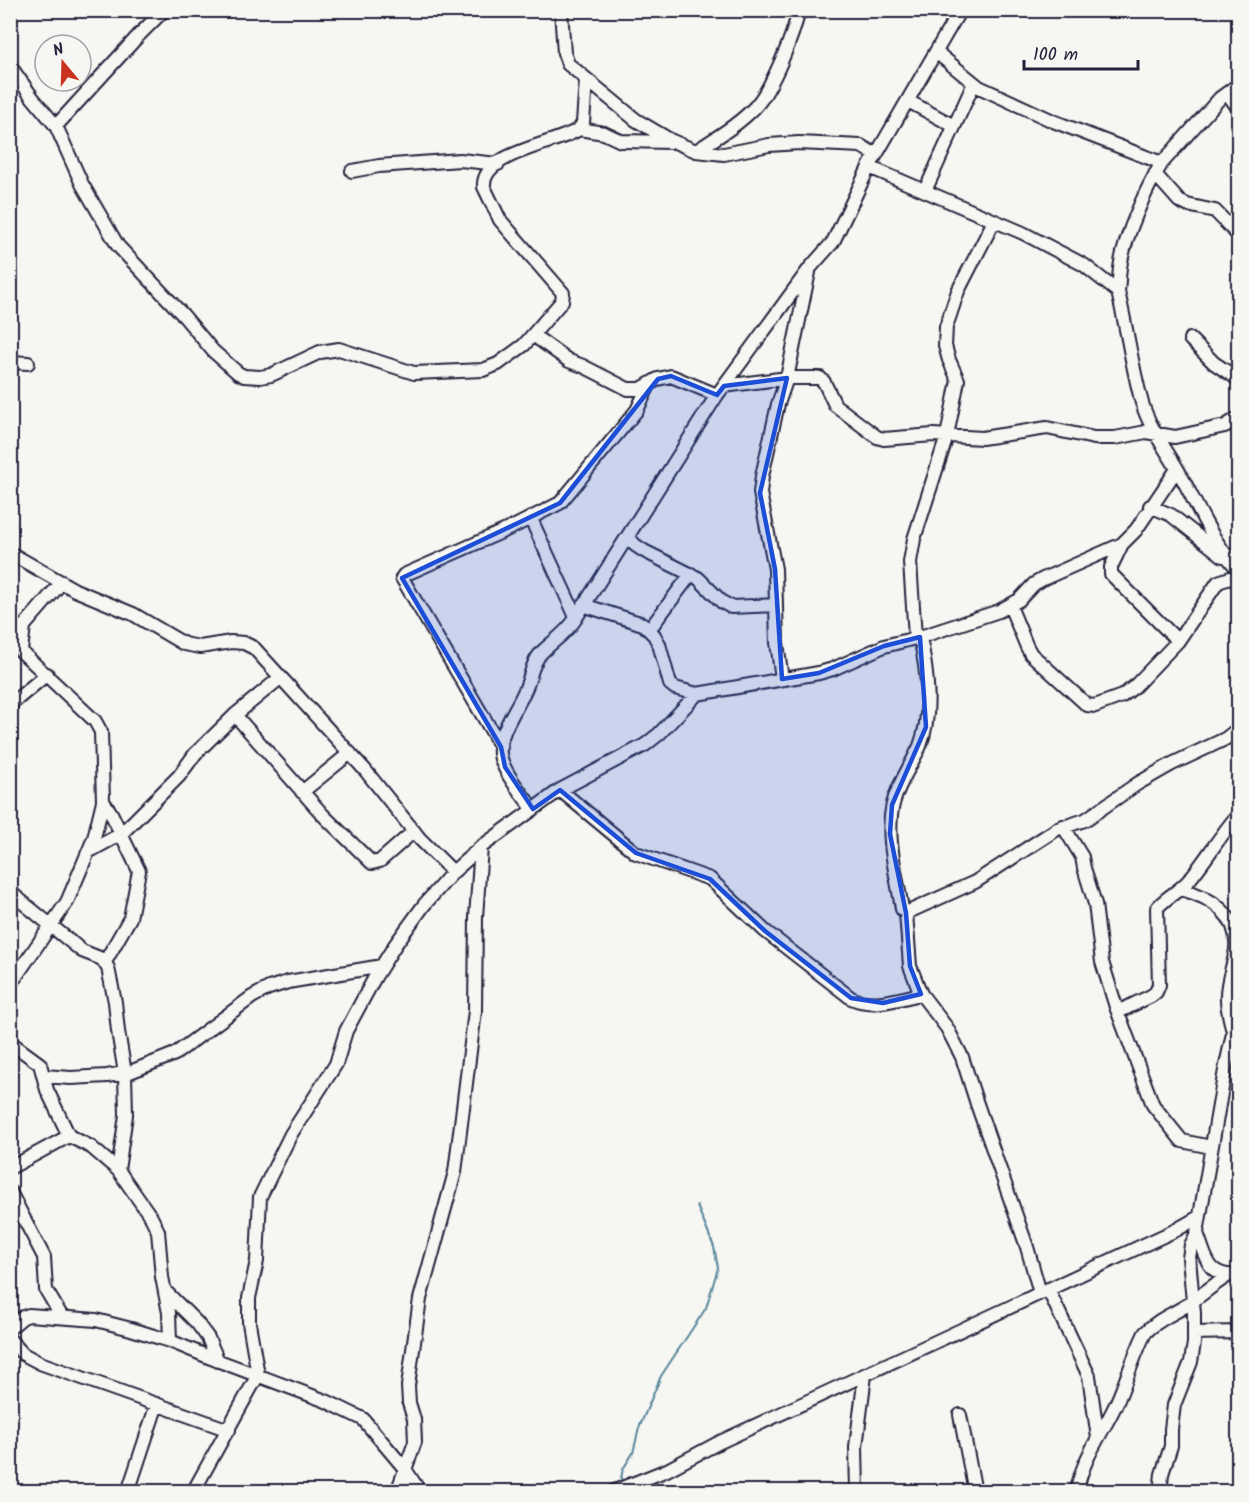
<svg xmlns="http://www.w3.org/2000/svg" width="1249" height="1502" viewBox="0 0 1249 1502" font-family="Kalam,sans-serif">
<style>
.lines{fill:none;stroke-linecap:round;stroke-linejoin:round}
.stream{stroke:#57869a;stroke-width:2}
.minor-casing{stroke:#22223b;stroke-width:16}
.minor{stroke:#f6f6f2;stroke-width:12}
.marked{fill:#1d4ed8;fill-opacity:0.2;stroke:#1d4ed8;stroke-width:4.5;stroke-linejoin:round}
</style>
<rect width="100%" height="100%" fill="#f6f6f2"/>
<filter id="ink" filterUnits="userSpaceOnUse"><feTurbulence type="fractalNoise" baseFrequency=".0167" numOctaves="2"/><feDisplacementMap in="SourceGraphic" scale="12" xChannelSelector="R" yChannelSelector="G"/><feConvolveMatrix kernelMatrix="1 2 1 2 8 2 1 2 1" color-interpolation-filters="sRGB"/></filter>
<g filter="url(#ink)">
<g class="lines">
<path class="stream" d="M622 1482 621 1478 623 1469 633 1453 639 1428 661 1376 706 1308 718 1268 714 1247 697 1206"/>
<g class="minor-casing">
<path id="minor" d="M561 10 564 53 568 64 636 120 670 140 696 151 724 154 769 145 799 143 861 146 876 155
M936 52 979 87 1053 121 1162 163
M10 66 32 97 56 126 82 184 118 246 183 315 213 351 238 373 244 376 260 377 271 375 320 352 339 349 414 373 483 370 498 364 524 345 562 301 563 293 500 220 484 187C481 152 559 144 579 129L583 123 586 80
M1227 93 1238 108
M908 101 954 126
M56 126 139 35 164 10
M579 129 604 133 621 141 672 142
M696 151C717 137 738 125 755 107 773 87 793 36 799 10
M869 167 1023 233 1084 265 1118 292C1127 329 1132 367 1142 403 1150 429 1166 449 1179 472 1197 505 1212 542 1238 569
M352 171 379 166 460 160 498 164
M1155 174 1179 201 1187 205 1215 211 1238 235
M925 191 974 83
M1118 292C1119 284 1119 276 1120 268 1124 238 1146 188 1162 163L1220 98 1238 85
M533 335 569 361 583 366 628 389H641L658 379 671 376 717 395
M1190 339 1214 363 1238 379
M10 362 28 363
M724 386 787 378H820L824 382 835 405 877 437 884 439 933 435 982 438 1047 428 1094 438H1115L1146 432 1175 437 1225 426 1238 418
M1150 506 1171 515 1223 556
M531 519 576 617
M628 537 635 545 644 551 698 578 722 602 731 607 776 605
M1122 544 1111 567V574L1178 641
M10 553 75 590 133 614 184 644 200 647 231 642 244 643 254 648 365 770 420 839 453 872
M583 605 643 624 654 635 659 644 670 684 675 688 697 694 819 673 833 669 884 646 920 637 999 611 1019 600 1034 584 1043 579 1122 544 1136 530 1177 469
M1010 606 1027 647 1031 654 1087 705 1095 706 1122 696 1134 687 1178 641 1218 582 1230 578 1238 581
M10 628 24 626
M649 630 691 574
M915 637 910 562 914 539 947 436 958 380 949 360 945 346 946 327 958 291 994 221
M920 637C927 671 933 713 920 746 911 766 898 783 893 804 885 837 897 876 902 909L906 913 975 882 1057 829 1085 820 1137 784 1172 764 1225 739 1238 729
M10 641 95 721 101 732 103 801 94 838 67 902 10 985
M21 651 24 626 62 582
M782 679 777 643 775 569 760 493 762 476 778 404 787 378 809 272
M10 705 47 674
M235 715 323 815 372 863 380 861 414 831
M501 747 402 578 404 575 513 527 560 503 637 410 649 385
M560 790 636 853 710 879 765 931 851 998C874 1008 897 999 921 994
M302 792 350 753
M103 801 111 813 139 871 130 918 105 962
M533 809C523 795 502 771 500 754 498 733 517 709 525 690 531 678 531 664 541 653 552 642 565 634 574 621L717 395 810 268 833 242 869 167 960 10
M1063 826 1082 857 1084 868 1095 904 1102 962 1116 1007 1153 1105 1182 1141 1211 1147
M88 852 121 834 179 776 195 754 235 715 280 678
M1181 889C1210 897 1239 914 1236 949 1234 965 1227 980 1227 995 1226 1006 1230 1017 1232 1028
M10 892 82 951 102 959 108 968 115 1002 118 1031 125 1073 126 1115 118 1170
M906 913 910 966 921 994 947 1028 962 1057 977 1104 1027 1247 1040 1293
M1118 1012 1151 996 1156 992 1159 985 1157 908C1166 897 1180 891 1189 880 1207 859 1220 835 1238 815
M10 1042 40 1064 47 1090 69 1136 91 1147 118 1170 151 1217 158 1231 162 1277 169 1313 170 1341
M44 1076 71 1078 107 1076 130 1072 175 1054 252 997 269 988 288 982 382 966
M10 1168 69 1136
M10 1192 44 1257 46 1290 62 1317
M1197 1233C1206 1257 1207 1278 1238 1275
M1048 1289 1089 1376 1098 1438
M165 1291 197 1323 208 1338 218 1361
M10 1328 23 1317 29 1315 96 1320 131 1329 170 1341 211 1358 326 1401 363 1419 405 1469 420 1492
M1194 1333 1238 1332
M10 1340 23 1354 40 1363 229 1430
M960 1415 975 1492
M128 1492 157 1404
M193 1492 258 1375 249 1323V1298L257 1261 260 1197 291 1134 336 1064 346 1031 375 977 395 945 424 905 453 872 481 847 560 790 645 745 659 734 697 694
M397 1492 415 1442 414 1419 409 1403 408 1386 420 1299 455 1172 475 1011 476 917 481 847
M612 1492 667 1470 720 1442 1176 1230 1199 1217
M857 1492 856 1447 865 1375
M1077 1492C1081 1460 1104 1431 1117 1402 1127 1379 1134 1355 1145 1333 1158 1318 1177 1313 1193 1301 1205 1292 1216 1283 1229 1275
M1160 1492 1162 1474 1171 1446V1429L1174 1405 1191 1362 1194 1343V1313L1189 1258 1191 1245 1197 1233 1225 1070 1238 1010"/>
</g>
<use href="#minor" class="minor"/>
</g>
</g>
<path class="marked" d="M671 376 717 395 724 386 787 378 760 493 775 569 782 679 819 673 884 646 920 637 926 727 892 805 890 834 906 913 910 966 921 994 883 1003 851 998 765 931 710 879 636 853 560 790 533 809 505 767 501 747 402 578 560 503 658 379Z"/>
<rect width="1249" height="1502" fill="none" stroke="#f6f6f2" stroke-width="36"/>
<rect x="18" y="18" width="1213" height="1466" fill="none" stroke="#22223b" stroke-width="2" filter="url(#ink)"/>
<g transform="translate(63 63) rotate(341)"><circle r="28" fill="#f6f6f2" stroke="#a1a1a9" stroke-width="1.5"/>
<path d="M0-4.5L10 22L0 15L-10 22Z" fill="#c8321e"/>
<text y="-9" font-size="16" font-weight="bold" text-anchor="middle" fill="#22223b">N</text>
</g>
<path d="M1024 60v9h114v-9" fill="none" stroke="#22223b" stroke-width="3"/>
<text x="1033" y="60" font-size="18" fill="#22223b" stroke="#f6f6f2" stroke-width="4.5" paint-order="stroke">100 m</text>
</svg>
